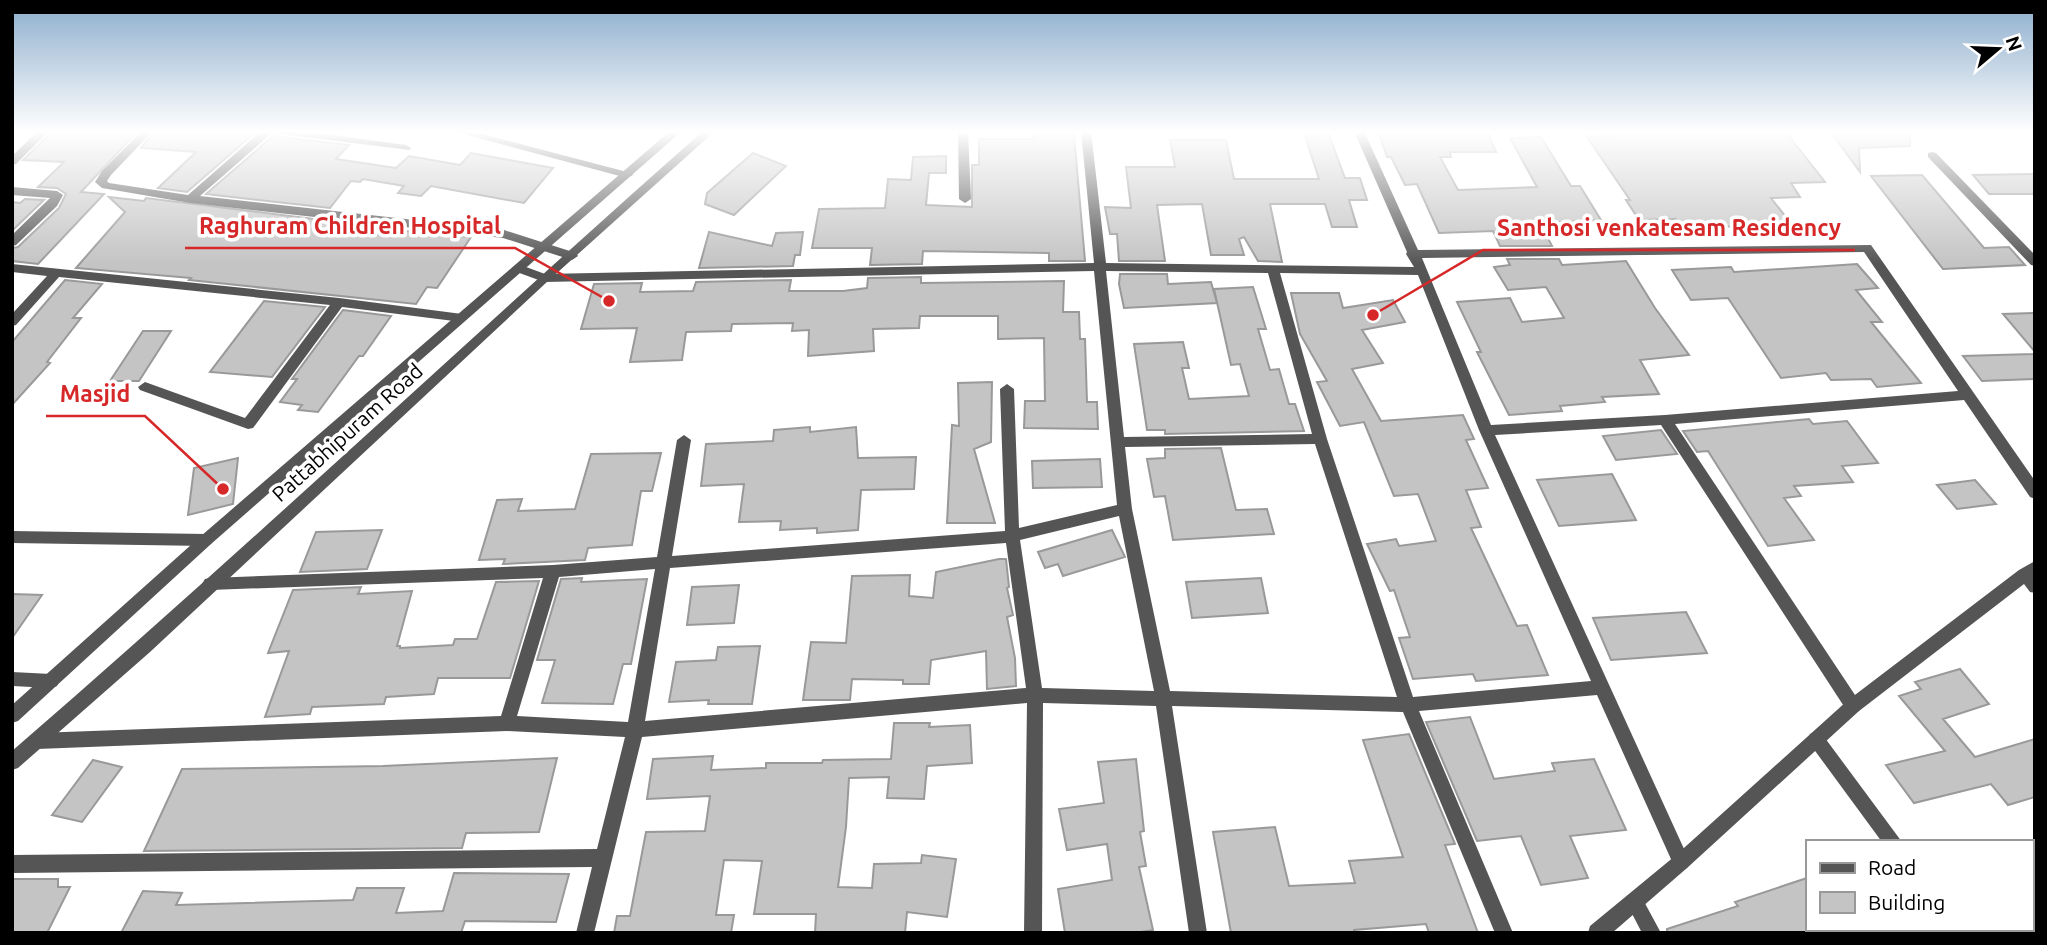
<svg xmlns="http://www.w3.org/2000/svg" width="2047" height="945" viewBox="0 0 2047 945" font-family="Ubuntu,sans-serif">
<style>
.building{fill:#c4c4c4;stroke:#999;stroke-width:2}
.lines{fill:none;stroke-linecap:round;stroke-linejoin:round}
.minor{fill:#555;fill-rule:evenodd}
.tertiary{fill:#555;fill-rule:evenodd}
.labels{text-anchor:middle;dominant-baseline:central;stroke-width:7;stroke-linejoin:round;paint-order:stroke}
.street-label{font-size:21px;fill:#000;stroke:#fff}
.leader{fill:none;stroke:#d62828;stroke-width:2.5}
.callout-dot{fill:#d62828;stroke:#fff;stroke-width:2.5}
.callout-label{font-size:23px;text-anchor:middle;font-weight:bold;fill:#d62828;stroke:#fff;stroke-width:7;stroke-linejoin:round;paint-order:stroke}
</style>
<rect width="100%" height="100%" fill="#fff"/>
<path class="building" d="M92 131H138L81 192 104 194 38 264 12 261V248L18 247 59 208 66 194 57 188 38 187 64 162 23 160 51 133 92 134Z
M155 131H257L187 192 158 188 196 152 141 148Z
M1378 131H1487L1496 152H1450L1451 157H1440L1458 190 1537 187 1510 138 1541 137 1571 186H1580L1601 220 1540 223 1552 246H1500L1493 231 1439 233 1417 184 1405 185 1391 157H1387Z
M1636 131H1692L1694 134 1785 131 1825 182 1791 183 1800 197 1771 198 1796 230 1741 233 1736 226 1684 230 1676 219 1639 220 1626 200H1630L1587 137 1638 134Z
M1830 131H1910V146L1859 148 1860 172Z
M1033 134H1074L1085 261H1049V253L923 251 922 264 870 265 872 248H812L819 209 885 208 888 179 911 180 913 157 946 156V173H929L926 205 972 207V165H979V139H1033Z
M1329 135 1345 178H1360L1367 200H1349L1357 227H1332L1325 204H1270L1282 262 1258 261 1244 237 1239 239 1244 255H1211L1202 204 1157 205 1165 261H1119L1117 234H1110L1105 207 1131 208 1126 167H1175L1170 140H1226L1234 179H1319L1305 136Z
M273 136 349 145 336 159 396 168 409 156 460 165 471 153 553 168 524 203 431 186 421 196 398 193 404 186 363 179 360 182 351 181 330 208 206 194Z
M753 153 786 166 734 215 705 204 707 193Z
M2035 174V194H1989L1973 175Z
M1922 175 1984 248 2009 247 2025 265 1943 269 1871 176Z
M109 197 144 201 146 198 330 221 328 224 471 237 437 288 427 287 416 304 189 280 191 278 76 268 125 212Z
M25 199 44 200 12 231V202L20 203Z
M709 232 772 246 776 233 803 232 800 255H795L793 266 699 268Z
M1507 259H1559L1562 265 1626 261 1655 308 1689 355 1640 360 1659 394 1602 397 1605 402 1560 406 1562 411 1509 415 1477 352H1481L1457 302 1510 298 1522 322 1564 318 1546 287 1508 290 1494 267 1510 265Z
M1857 264 1878 288 1856 290 1882 322H1871L1921 383 1877 387 1871 379 1831 380 1826 373 1781 378 1728 298 1691 300 1672 270 1731 267 1734 272Z
M1120 274H1167L1168 284 1211 282 1217 303 1124 308 1119 284Z
M921 277V283L1064 281 1063 312H1079L1080 339H1085L1087 402H1097L1098 429 1024 428 1025 401H1045L1044 338 998 339V316H920L919 328 873 329 874 351 808 356 809 330 792 331 793 323 732 324 731 331 686 332 682 360 630 362 637 328 581 329 594 284 642 283 640 292 693 291 696 282 791 280 789 291H843L867 288 868 278Z
M65 280 102 284 73 318H81L47 362 50 363 12 405V342Z
M1253 287 1266 329H1258L1270 370 1279 369 1289 404H1295L1304 431 1165 434V430H1147L1134 344 1183 342 1189 368H1182L1189 399 1249 396 1240 364 1231 365 1214 289Z
M1291 293H1339L1343 308 1393 300 1405 322 1362 330 1383 363 1352 369 1381 421 1463 415 1474 439 1466 440 1488 488 1466 490 1481 527 1471 528 1517 626 1527 625 1548 675 1476 681 1473 674 1413 679 1399 638 1410 637 1394 590 1390 591 1367 544 1396 539 1399 546 1436 541 1418 494 1394 496 1364 422 1340 426 1317 382 1327 381 1300 334Z
M264 301 325 307 272 377 210 372Z
M343 310 391 316 363 356H359L318 412 298 410 302 405 280 402 297 379H292Z
M2035 313V352L2003 314Z
M143 331H171L139 381H110Z
M2035 354V379L1982 381 1963 356Z
M992 382 991 442 974 449 995 523H947L952 425 959 426 958 383Z
M1809 419 1813 424 1847 421 1878 463 1842 466 1853 482 1794 486 1801 496 1784 498 1814 540 1768 546 1708 451 1697 452 1683 431Z
M810 427V432L856 427 858 458 916 457 914 489 861 490 858 530 817 533V528L780 530 781 521 739 522 744 484 701 486 706 444 773 441 774 430Z
M1661 430 1677 454 1616 460 1603 436Z
M1221 448 1236 510 1267 509 1274 534 1173 540 1165 496 1154 497 1147 459 1165 458V449Z
M661 453 652 491H641L632 545 588 548 585 560 503 564 505 559 479 560 497 500 522 499 518 511 575 509 591 454Z
M238 458 233 504 188 515 194 468Z
M1100 459 1102 487 1033 488 1032 461Z
M1612 474 1636 520 1559 526 1537 480Z
M1975 480 1996 504 1957 509 1937 485Z
M382 530 367 569 300 572 316 532Z
M1112 530 1125 557 1063 576 1058 564 1045 568 1038 552Z
M999 559H1006L1009 587 1007 588 1013 615 1007 617 1015 658 1016 686 987 689 986 651 931 660 929 684H903V680L852 679 850 700H803L811 642 846 643 852 576 910 575 909 596 933 598 936 572Z
M582 578 581 582 647 579 631 664H623L613 704 542 703 555 660H537L561 579Z
M1261 578 1268 613 1192 618 1186 582Z
M539 581 510 678H438L434 694 386 697 384 704 312 707 310 714 265 717 289 651 268 653 293 590 361 587 358 594 412 591 397 646H400V648L453 645 455 639H477L496 582Z
M739 585 734 623 687 625 692 587Z
M12 594 42 595 12 638Z
M1686 612 1707 653 1611 660 1593 618Z
M760 646 752 704H708L709 700 669 702 676 662 716 660 718 647Z
M1960 669 1989 704 1943 719 1975 757 2035 739V797L2008 805 1991 784 1914 803 1886 765 1945 751 1899 696 1921 689 1915 682Z
M1470 717 1494 779 1555 771 1552 763 1594 759 1626 830 1570 836 1588 878 1541 885 1521 836 1477 841 1426 722Z
M894 723H930L929 727 970 725 972 763 927 766 924 799 887 798 889 777 849 778 846 827 838 887 872 888 874 864 921 863 922 855 956 859 947 917 907 912 905 933H815L816 914H754L762 861 724 860 716 915H734L731 933H614L617 916H630L646 832 705 831 710 796 647 799 653 759 713 756 711 770 766 768V763H822L823 760 891 759Z
M1409 734 1455 844 1445 845 1478 933H1429L1426 924 1354 930V933H1231L1213 832 1275 827 1289 886 1355 883 1349 861 1403 857 1363 740Z
M557 758 539 832 466 833 462 848 144 851 182 769 383 766Z
M1136 759 1144 831 1140 832 1146 866 1139 867 1153 930 1134 933H1065L1058 889 1112 880 1107 844 1067 850 1059 809 1104 803 1098 762Z
M93 760 122 767 82 822 52 815Z
M454 873 569 874 556 922 465 921 461 933H121L143 891 182 893 176 905 353 900 357 888H404L396 913 443 911Z
M1807 878V933H1667V929L1738 906 1735 902Z
M12 879H58V887H70L47 933H12Z"/>
<g class="lines">
<path class="minor" d="M38 131H49L16 164 12 165V156Z
M142 131H153L111 175 107 181 109 183 188 195 261 131H303L406 145 411 148 410 150 272 133 200 196 504 230 576 253 578 256 572 260 503 238 190 203 102 188 95 182 102 171Z
M452 131H471L631 173 633 175 627 178Z
M958 131H968L971 199 965 203 959 199Z
M1081 131H1091L1106 263 1414 267 1406 254 1407 252 1354 131H1364L1418 250 1871 245 2035 481V499L2030 497 1964 400 1675 424 1859 701 1861 706 1859 711 1853 713 1847 711 1661 425 1495 435 1690 862 1687 868 1681 871 1675 868 1597 695 1419 711 1513 933H1495L1403 712 1172 706 1207 933H1189L1156 706 1043 703 1042 933H1024L1027 703 642 737 594 933H576L592 867 12 873V855L597 849 625 737 507 731 37 749 31 746 29 741 31 736 37 733 501 716 543 578 210 590 205 589 202 584 205 579 210 578 553 565 657 557 677 440 684 435 691 440 672 556 1005 531 1000 389 1007 384 1014 389 1019 528 1117 505 1094 271 544 282 514 271 512 268 518 264 545 274 1094 263ZM1864 252 1958 391 1665 415 1491 425 1422 258ZM1106 271 1268 273 1312 434 1124 437ZM1280 273 1418 275 1479 430 1591 681 1413 697 1327 439ZM1315 444 1397 697 1170 691 1132 509 1125 447ZM1119 516 1154 691 1042 688 1020 540ZM1006 543 1026 688 645 721 670 568ZM655 569 628 722 517 716 559 577Z
M1932 152 1936 153 2035 255V266L2031 265 1928 157V153Z
M12 187 57 191 63 195 57 206 16 245 12 246V235L50 198 12 195Z
M12 264 339 298 462 314 468 318 462 322 342 307 253 428 248 429 140 390 138 387 145 382 245 418 330 305 59 277 16 325 12 326V314L47 276 12 272Z
M12 531 206 534 211 536 213 540 211 544 206 546 12 543Z
M12 672 51 674 57 676 59 681 57 686 51 688 12 686Z
M1816 731 1822 734 1902 842H1882L1810 744 1808 739 1810 734Z
M1635 893 1641 896 1661 933H1642L1626 902 1629 896Z
M1948 929H1968L1969 933H1949Z"/>
<path class="tertiary" d="M670 131H682L211 544 18 721 12 723V705L201 536Z
M703 131H715L548 281 150 652 18 768 12 770V751C246 549 471 336 703 131Z
M2035 561V593L2030 592 2024 584 1859 711 1687 868 1612 933H1588L1590 926 1675 856 1847 701 2019 570Z"/>
</g>
<linearGradient id="sky" x2="0" y2="1"><stop stop-color="#8cadcc"/><stop offset="0.5" stop-color="#fff"/><stop offset="1" stop-color="#fff" stop-opacity="0"/></linearGradient>
<rect width="2047" height="264" fill="url(#sky)"/>
<g class="labels">
<g class="street-label">
<text transform="translate(347 432) rotate(-42)">Pattabhipuram Road</text>
</g>
</g>
<path class="leader" d="M609 301L515 248H185M1373 315L1483 250H1855M223 489L145 416H46"/>
<g class="callout-dot">
<circle cx="609" cy="301" r="7"/>
<circle cx="1373" cy="315" r="7"/>
<circle cx="223" cy="489" r="7"/>
</g>
<g class="callout-label">
<text x="350" y="234">Raghuram Children Hospital</text>
<text x="1669" y="236">Santhosi venkatesam Residency</text>
<text x="95" y="402">Masjid</text>
</g>
<rect width="2047" height="945" fill="none" stroke="#000000" stroke-width="28"/>
<rect x="1806" y="840" width="228" height="91" fill="#ffffff" stroke="#999999" stroke-width="2"/>
<rect x="1820" y="863" width="35" height="10" fill="#555555" stroke="#999999" stroke-width="2"/>
<text x="1868" y="875" font-size="21" fill="#000000">Road</text>
<rect x="1820" y="892" width="35" height="21" fill="#c4c4c4" stroke="#999999" stroke-width="2"/>
<text x="1868" y="910" font-size="21" fill="#000000">Building</text>
<g transform="translate(1998 49) rotate(71)" stroke="#ffffff" stroke-width="5" paint-order="stroke">
<path d="M0-5L12 26L0 18L-12 26Z" fill="#000000"/>
<text y="-10" font-size="19" font-weight="bold" text-anchor="middle" fill="#000000">N</text>
</g>
</svg>
